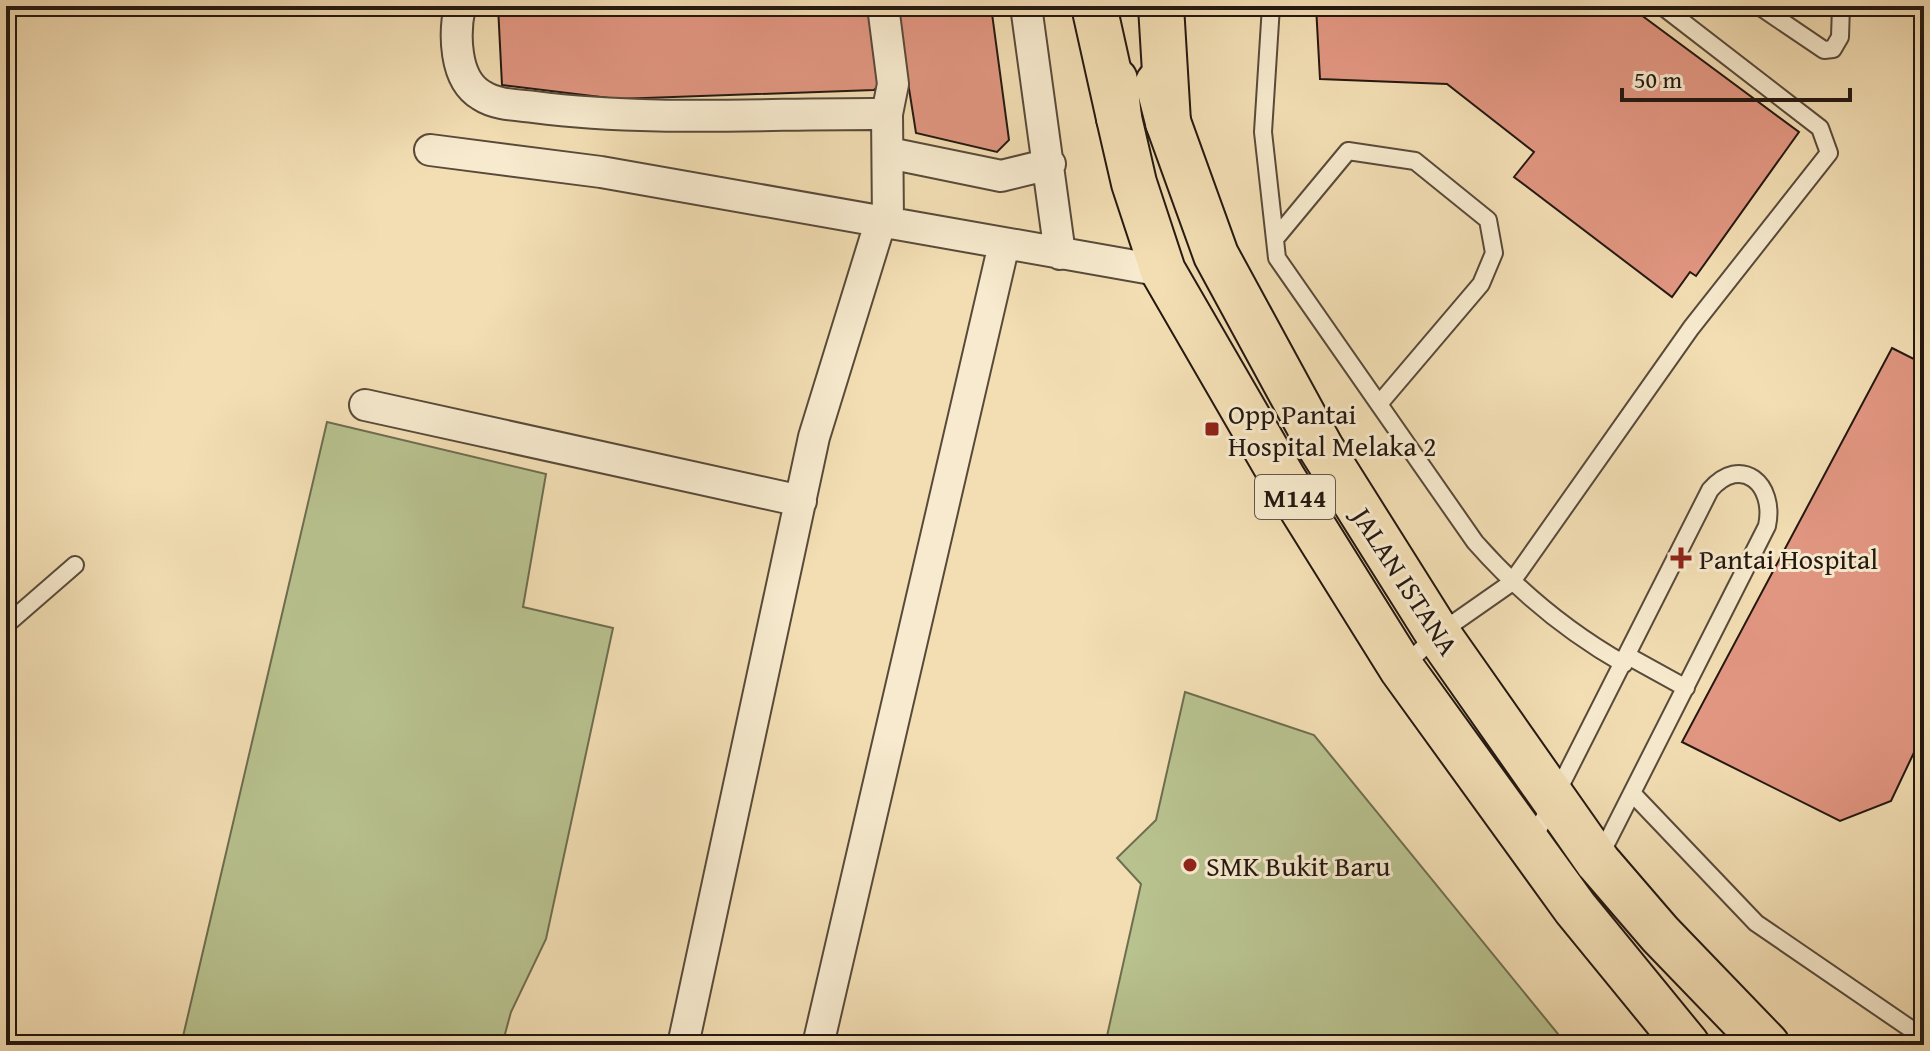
<svg xmlns="http://www.w3.org/2000/svg" width="1930" height="1051" viewBox="0 0 1930 1051" font-family="'Gentium Book Plus',serif">
<style>
.green{fill:#b8c28f;stroke:#6e6d50;stroke-width:2}
.building{fill:#e19681;stroke:#241811;stroke-width:2}
.lines{fill:none;stroke-linecap:round;stroke-linejoin:round}
.service-casing{stroke:#584a3a;stroke-width:20}
.minor-casing{stroke:#584a3a;stroke-width:34}
.primary-casing{stroke:#241811;stroke-width:48}
.trunk-casing{stroke:#241811;stroke-width:48}
.service{stroke:#f7eace;stroke-width:16}
.minor{stroke:#f7eace;stroke-width:30}
.primary{stroke:#f3deb4;stroke-width:44}
.trunk{stroke:#f3deb4;stroke-width:44}
.poi-dot{fill:#8f2418;stroke:#f7eace;stroke-width:3}
.labels{text-anchor:middle;dominant-baseline:central;stroke-width:6;stroke-linejoin:round;paint-order:stroke}
.shield{fill:#f7eace;stroke:#63574a;stroke-width:2}
.shield-label{font-size:26px;font-weight:bold;fill:#241811}
.poi-label{font-size:28px;fill:#241811;stroke:#f7eace;text-anchor:start}
.street-label{font-size:28px;fill:#241811;stroke:#f7eace}
</style>
<rect width="100%" height="100%" fill="#f3deb4"/>
<filter id="stains"><feTurbulence type="fractalNoise" baseFrequency=".0025" numOctaves="4"/><feColorMatrix values="0 0 0 0 .2 0 0 0 0 .09 0 0 0 0 .02 0 0 0 .5 -.17"/></filter>
<radialGradient id="worn" r=".72"><stop offset=".6" stop-color="#630" stop-opacity="0"/><stop offset="1" stop-color="#630" stop-opacity=".3"/></radialGradient>
<path class="green" d="M327 422 546 474 523 607 613 628 546 939 511 1012 502 1045H181Z
M1185 692 1314 735 1567 1045H1105L1141 884 1117 858 1156 820Z"/>
<path class="building" d="M498 6H873L885 80 874 90 617 99 502 85Z
M896 6H991L1009 140 997 152 916 133Z
M1316 6H1629L1799 132 1696 276 1690 272 1672 297 1514 177 1534 152 1447 84 1320 79Z
M1892 348 1924 364V747L1918 744 1891 801 1840 821 1682 742Z"/>
<g class="lines">
<g class="service-casing">
<path id="service" d="M1271 6 1263 132 1277 258 1475 542C1519 592 1566 631 1624 664
M1759 6 1824 50 1833 49 1840 37 1841 6
M1275 239 1348 151 1415 161 1488 220 1494 253 1481 284 1379 404
M6 625 75 565
M1628 656 1686 688
M1403 667 1438 634 1511 583 1691 328 1829 153 1820 128 1662 6
M1632 793 1756 923 1924 1038
M1531 844 1710 490C1741 454 1776 484 1767 526L1599 858"/>
</g>
<g class="minor-casing">
<path id="minor" d="M460 6C454 33 454 79 481 95 496 105 517 105 534 107 650 122 770 113 887 114
M883 6 893 84 887 114 888 222
M1026 6 1060 254
M430 150 601 172 1163 271
M889 153 1001 176 1050 164
M365 405 801 501
M683 1045 814 437 881 220
M818 1045 1004 244"/>
</g>
<g class="primary-casing">
<path id="primary" d="M1115 80 1119 118 1134 183 1163 271 1284 480 1402 669 1575 908 1687 1045
M1158 83 1168 122 1216 255 1321 448 1438 634 1598 862 1660 934 1767 1045"/>
</g>
<g class="trunk-casing">
<path id="trunk" d="M1094 6 1119 118
M1161 6 1168 122"/>
</g>
<use href="#service" class="service"/>
<use href="#minor" class="minor"/>
<use href="#primary" class="primary"/>
<use href="#trunk" class="trunk"/>
</g>
<g class="poi-dot">
<rect x="1204" y="421" width="16" height="16" rx="4"/>
<path d="M1677 546h8v8h8v8h-8v8h-8v-8h-8v-8h8z"/>
<circle cx="1190" cy="865" r="8"/>
</g>
<g class="labels">
<rect class="shield" x="1255" y="475" width="80" height="44" rx="6"/>
<g class="shield-label">
<text x="1295" y="497">M144</text>
</g>
<g class="poi-label">
<text x="1228" y="413">Opp Pantai<tspan x="1228" dy="32">Hospital Melaka 2</tspan></text>
<text x="1699" y="558">Pantai Hospital</text>
<text x="1206" y="865">SMK Bukit Baru</text>
</g>
<g class="street-label">
<text transform="translate(1406 581) rotate(57)">JALAN ISTANA</text>
</g>
</g>
<rect width="1930" height="1051" fill="none" stroke="#f3deb4" stroke-width="32"/>
<rect x="8" y="8" width="1914" height="1035" fill="none" stroke="#241811" stroke-width="4"/>
<rect x="16" y="16" width="1898" height="1019" fill="none" stroke="#241811" stroke-width="2"/>
<path d="M1622 88v12h228v-12" fill="none" stroke="#241811" stroke-width="4"/>
<text x="1634" y="88" font-size="24" fill="#241811" stroke="#f7eace" stroke-width="6" paint-order="stroke">50 m</text>
<rect width="100%" height="100%" filter="url(#stains)"/>
<rect width="100%" height="100%" fill="url(#worn)"/>
</svg>
